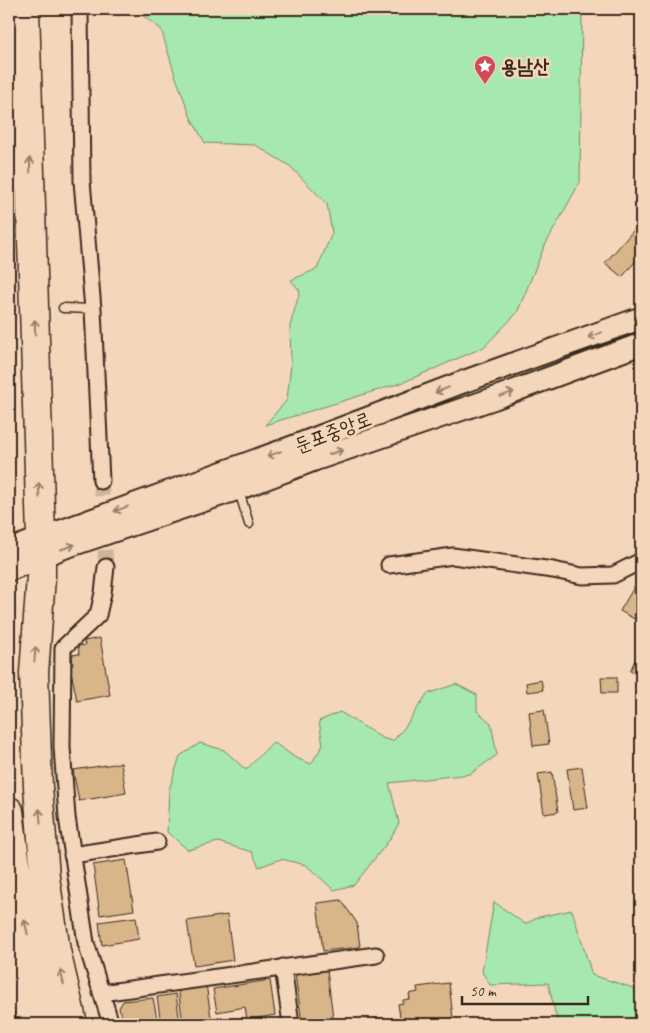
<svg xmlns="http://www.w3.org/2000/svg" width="650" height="1033" viewBox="0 0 650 1033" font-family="Caveat,'Poor Story',sans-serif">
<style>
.green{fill:#a7e8b1;stroke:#718968}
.building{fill:#d8b68a;stroke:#3b2a1e}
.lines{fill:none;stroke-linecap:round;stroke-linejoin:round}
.street-tunnel{stroke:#cfb49b;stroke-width:15;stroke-dasharray:15 8;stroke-linecap:butt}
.lane-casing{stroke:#3b2a1e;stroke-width:11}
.street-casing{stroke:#3b2a1e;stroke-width:19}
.secondary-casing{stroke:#3b2a1e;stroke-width:25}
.highway-casing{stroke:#3b2a1e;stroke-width:31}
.lane{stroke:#f4d6ba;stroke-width:8}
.street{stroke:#f4d6ba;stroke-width:15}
.secondary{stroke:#f4d6ba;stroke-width:21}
.highway{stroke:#f4d6ba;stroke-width:28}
.oneway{stroke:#98806c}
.labels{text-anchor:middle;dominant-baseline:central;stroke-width:5;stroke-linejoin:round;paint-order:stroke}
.poi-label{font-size:20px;font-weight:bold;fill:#3b2a1e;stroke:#f4d6ba;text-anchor:start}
.street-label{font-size:20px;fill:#3b2a1e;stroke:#f4d6ba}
</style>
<rect width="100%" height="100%" fill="#f4d6ba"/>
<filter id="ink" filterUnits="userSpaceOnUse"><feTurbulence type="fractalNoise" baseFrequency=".02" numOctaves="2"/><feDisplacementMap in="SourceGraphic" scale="10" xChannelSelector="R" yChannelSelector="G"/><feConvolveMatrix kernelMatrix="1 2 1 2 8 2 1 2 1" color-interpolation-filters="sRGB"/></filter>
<g filter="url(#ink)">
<path class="green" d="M134 9H582L580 182 544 247 517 313 484 347 404 382 265 425 287 400 291 364 290 326 300 291 291 280 317 269 332 233 327 204 290 166 255 145 205 143 191 118 175 75 161 29Z
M456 684 477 695V711L491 723 497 755 470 774 389 783 399 823 390 839 354 885 334 890 306 865 281 859 259 867 252 852 218 842 188 850 167 832 169 790 180 756 200 743 224 750 246 770 273 742 296 758 311 764 323 745 319 721 340 712 382 738 393 741 405 727 427 694Z
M494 902 525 924 539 917 572 910 592 975 633 988 641 1001V1024H558L548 983 490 985 482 972Z"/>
<path class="building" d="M640 223 641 255 622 277 605 263Z
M637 582 641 584V616L638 621 620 611Z
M100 638 110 695 77 701 70 666 73 665 72 655 79 654 78 646 85 645 84 641Z
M641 647V676L630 671Z
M601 677H617V693H602Z
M541 680 543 690 527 692 526 683Z
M544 710 549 744 533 746 529 712Z
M121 763 126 793 79 801 73 770Z
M582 767 588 808 573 810 567 769Z
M552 772 558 812 544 814 538 774Z
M126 860 134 910 100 915 93 865Z
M341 900 357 923 360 947 323 951 317 903Z
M227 915 233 960 194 966 187 921Z
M136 917 139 939 102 945 99 922Z
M327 970 333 1018 302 1023 295 974Z
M270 980 275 1015 247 1020 245 1007 217 1012 213 989Z
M449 983 453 1018 401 1024 398 1004 403 1003V1000L410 999 409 994 418 992 417 987Z
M206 984 212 1024H183L178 988Z
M176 994 180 1024H161L157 997Z
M153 998 158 1024H125L119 1008 123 1001Z
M381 1018V1024H346V1023Z"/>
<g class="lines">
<path class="street-tunnel" d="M101 481 106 567"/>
<g class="lane-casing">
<path id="lane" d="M63 308 93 309
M239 491 249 524"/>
</g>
<g class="street-casing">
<path id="street" d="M80 9 82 181 93 309 101 481
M389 565 453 556 553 570 582 576 613 575 641 561
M106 567 103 593 98 615 63 648 62 747 67 817 86 943 111 1024
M72 855 157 842
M283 967 291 1024
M101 993 376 955"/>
</g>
<g class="secondary-casing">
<path id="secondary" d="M9 550 284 450 460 383 641 318
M9 570 60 549 238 489 314 460 495 398 641 344"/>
</g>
<g class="highway-casing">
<path id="highway" d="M25 9 41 538V577L34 673 38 787 45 877 56 951 73 1024
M9 178V90
M9 811 20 899 36 967 55 1024
M9 940 32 1024"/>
</g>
<use href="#lane" class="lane"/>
<use href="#street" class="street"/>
<use href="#secondary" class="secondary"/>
<use href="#highway" class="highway"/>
</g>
<defs><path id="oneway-shaft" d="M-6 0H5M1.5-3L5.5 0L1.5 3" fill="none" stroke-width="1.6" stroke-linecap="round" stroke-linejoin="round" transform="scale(1.25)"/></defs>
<g class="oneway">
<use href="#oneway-shaft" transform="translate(30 165) rotate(-92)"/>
<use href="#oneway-shaft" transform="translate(35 327) rotate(-92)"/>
<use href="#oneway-shaft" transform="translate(595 335) rotate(160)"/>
<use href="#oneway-shaft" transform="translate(442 390) rotate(159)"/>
<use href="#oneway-shaft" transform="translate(507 394) rotate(-20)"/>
<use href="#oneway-shaft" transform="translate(336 452) rotate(-19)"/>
<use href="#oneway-shaft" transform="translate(274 454) rotate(160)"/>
<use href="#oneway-shaft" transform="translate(39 490) rotate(-92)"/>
<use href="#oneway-shaft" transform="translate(121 509) rotate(160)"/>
<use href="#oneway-shaft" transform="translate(68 547) rotate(-19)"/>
<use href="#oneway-shaft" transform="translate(35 654) rotate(-86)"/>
<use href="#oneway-shaft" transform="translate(40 816) rotate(-94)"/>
<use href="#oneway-shaft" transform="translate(26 927) rotate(-103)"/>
<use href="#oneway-shaft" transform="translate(62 977) rotate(-103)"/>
</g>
</g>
<defs>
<g id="sight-pin" transform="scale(1.125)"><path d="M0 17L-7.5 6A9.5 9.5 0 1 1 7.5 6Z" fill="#d1495b" stroke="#f4d6ba"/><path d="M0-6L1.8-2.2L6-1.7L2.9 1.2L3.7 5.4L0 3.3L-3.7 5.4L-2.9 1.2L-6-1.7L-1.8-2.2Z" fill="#fff"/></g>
</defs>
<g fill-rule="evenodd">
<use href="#sight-pin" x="485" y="66"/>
</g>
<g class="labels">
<g class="poi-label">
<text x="501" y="66">용남산</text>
</g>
<g class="street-label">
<text transform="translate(333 432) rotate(-21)">둔포중앙로</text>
</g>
</g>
<rect width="650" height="1033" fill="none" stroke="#f4d6ba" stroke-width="30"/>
<rect x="15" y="15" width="620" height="1003" fill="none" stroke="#3b2a1e" stroke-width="2" filter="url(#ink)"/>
<path d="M462 996v8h126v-8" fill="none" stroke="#3b2a1e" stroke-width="2.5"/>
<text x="470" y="996" font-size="15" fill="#3b2a1e" stroke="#f4d6ba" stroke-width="4" paint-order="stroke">50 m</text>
</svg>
